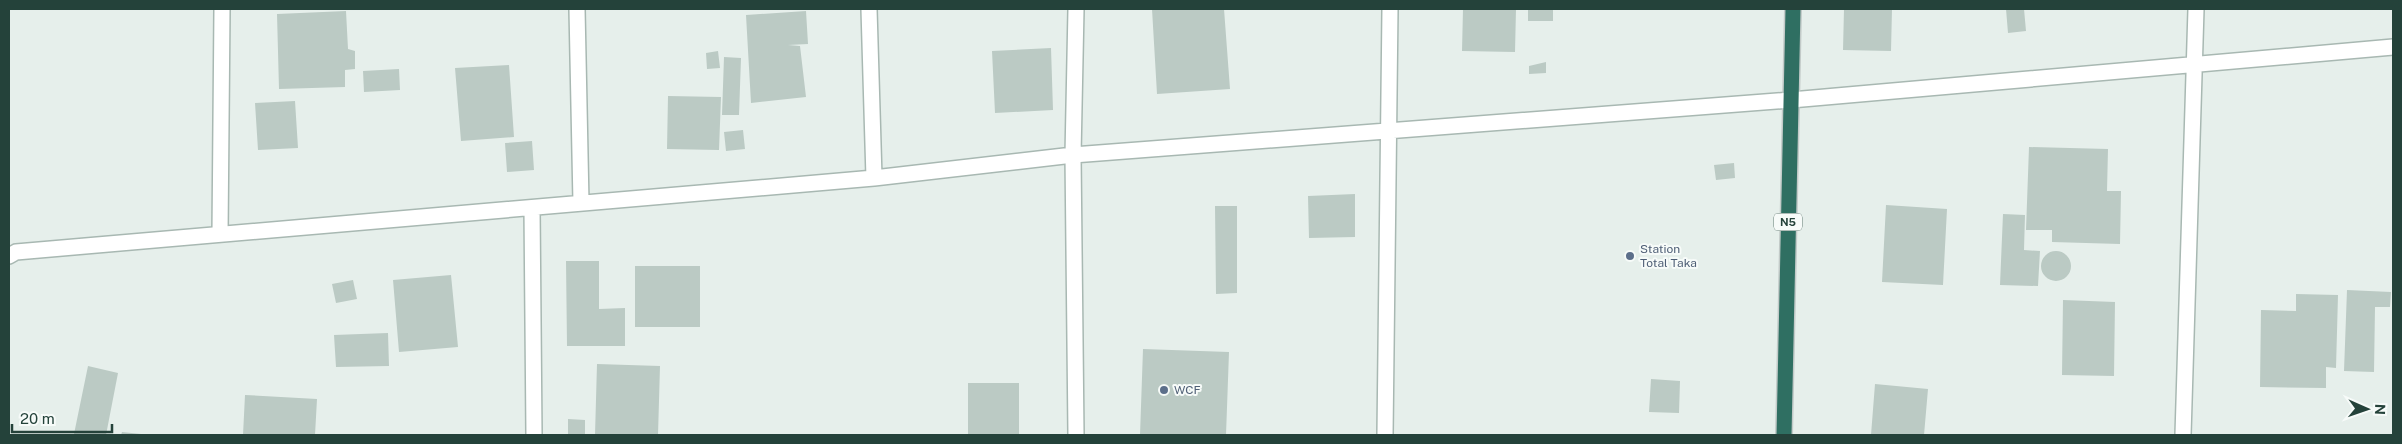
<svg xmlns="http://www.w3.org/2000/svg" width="2402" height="444" viewBox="0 0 2402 444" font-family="'Public Sans',sans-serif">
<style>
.building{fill:#bbcac4}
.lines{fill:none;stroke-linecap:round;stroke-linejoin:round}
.street-casing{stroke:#a8b8b2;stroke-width:18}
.highway-casing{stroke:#c2cac8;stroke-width:18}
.street{stroke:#fff;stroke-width:15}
.highway{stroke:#2f6f62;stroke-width:15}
.service-dot{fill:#5c6f8a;stroke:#f7fbf9;stroke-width:2}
.labels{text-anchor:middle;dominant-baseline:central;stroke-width:4;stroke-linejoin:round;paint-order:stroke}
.shield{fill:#f7fbf9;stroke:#637a73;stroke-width:1}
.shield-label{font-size:11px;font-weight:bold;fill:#24423a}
.service-label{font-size:12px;fill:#4e5e75;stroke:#f7fbf9;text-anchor:start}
</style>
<rect width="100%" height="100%" fill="#e6efeb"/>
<path class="building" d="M1152 9H1224L1230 89 1157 94Z
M1463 9H1516L1515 52 1462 51Z
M1528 9H1553V21H1528Z
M1844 9H1892L1891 51 1843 50Z
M2006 9H2024L2026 31 2008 33Z
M346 11 348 49 355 51V69L345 70V87L279 89 277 14Z
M806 11 808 44 788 45 800 46 806 97 751 103 746 15Z
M1051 48 1053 110 995 113 992 51Z
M718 51 720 68 707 69 706 53Z
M724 57 741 58 739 115H722Z
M1546 62V73L1529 74V66Z
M509 65 514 137 461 141 455 68Z
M399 69 400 90 364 92 363 71Z
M668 96 721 97 719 150 667 149Z
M295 101 298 148 258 150 255 103Z
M743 130 745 149 726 151 724 132Z
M532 141 534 170 507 172 505 143Z
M2029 147 2108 149 2107 191H2121L2120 244 2052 242V230H2026Z
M1734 163 1735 178 1716 180 1714 165Z
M1355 194V237L1309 238 1308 196Z
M1886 205 1947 209 1943 285 1882 282Z
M1215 206H1237V293L1216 294Z
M2003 214 2025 215 2024 250 2040 251 2038 286 2000 285Z
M2041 266a15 15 0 1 1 30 0a15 15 0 1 1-30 0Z
M566 261H599V309L625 308V346H567Z
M635 266H700V327H635Z
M451 275 458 347 399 352 393 280Z
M353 280 357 299 336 303 332 284Z
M2347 290 2391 292 2390 307H2375L2374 372 2344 371Z
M2296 294 2338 295 2336 368 2326 367V388L2260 387 2261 310 2296 311Z
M2063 300 2115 302 2114 376 2062 375Z
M388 333 389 366 336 367 334 335Z
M1143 349 1229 352 1226 435H1140Z
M597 364 660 366 658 435H595Z
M88 366 118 373 106 435 74 434Z
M1651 379 1680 381 1679 413 1649 412Z
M968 383H1019V435H968Z
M1875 384 1928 389 1924 435H1871Z
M245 395 317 399 315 435H243Z
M568 419 585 420V435H568Z
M122 432 141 434V435H121Z"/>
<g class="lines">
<g class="street-casing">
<path id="street" d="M577 9 581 203
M869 9 874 178
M1076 9 1073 155 1076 435
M532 208 534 435
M220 234 222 9
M9 256 16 252 874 178 1073 155 1791 100 2393 47
M1385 435 1390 9
M2183 435 2196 9"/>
</g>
<g class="highway-casing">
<path id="highway" d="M1784 435 1793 9"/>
</g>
<use href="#street" class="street"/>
<use href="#highway" class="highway"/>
</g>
<g class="service-dot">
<circle cx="1630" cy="256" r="5"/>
<circle cx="1164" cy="390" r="5"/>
</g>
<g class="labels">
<rect class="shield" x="1774" y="213.5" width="28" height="17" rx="4"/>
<g class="shield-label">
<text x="1788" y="222">N5</text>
</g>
<g class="service-label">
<text x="1640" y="249">Station<tspan x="1640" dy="14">Total Taka</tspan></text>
<text x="1174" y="390">WCF</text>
</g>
</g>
<rect width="2402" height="444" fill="none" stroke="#24423a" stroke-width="20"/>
<g transform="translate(2367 409) rotate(92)" stroke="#f7fbf9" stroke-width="4" paint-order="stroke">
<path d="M0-4L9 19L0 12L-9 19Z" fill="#24423a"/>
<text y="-8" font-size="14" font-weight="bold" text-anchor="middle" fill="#24423a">N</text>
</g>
<path d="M12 424v8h100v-8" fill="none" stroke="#24423a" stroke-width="2.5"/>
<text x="20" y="424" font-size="15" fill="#24423a" stroke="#f7fbf9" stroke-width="4" paint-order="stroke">20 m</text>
</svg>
